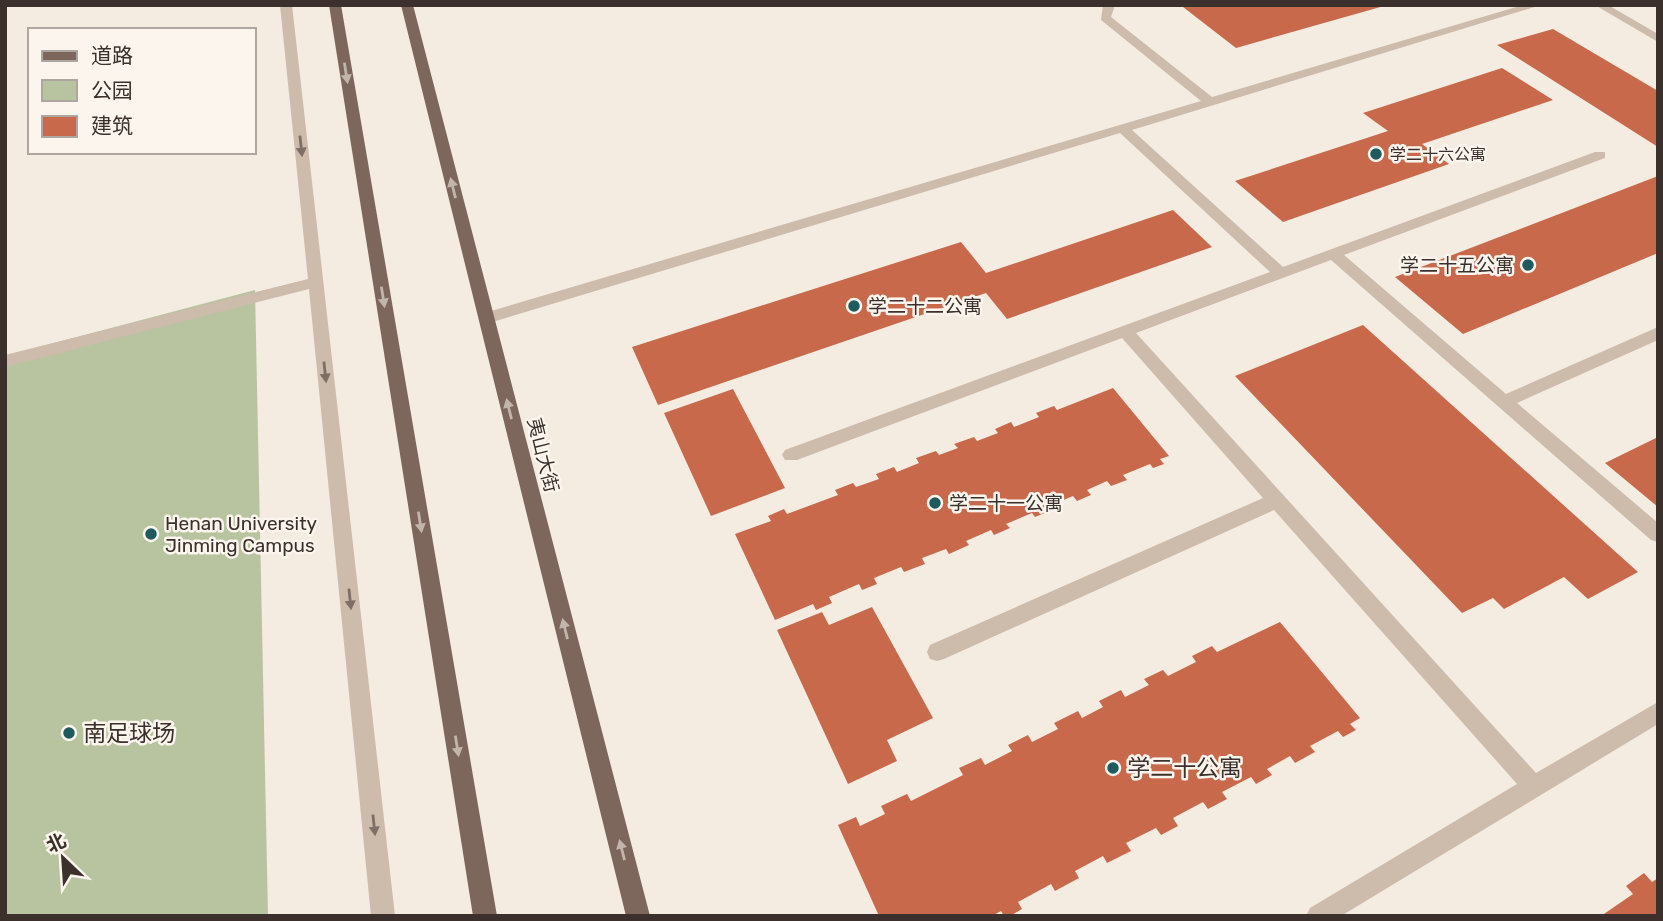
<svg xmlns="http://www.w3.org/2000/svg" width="1663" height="921" viewBox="0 0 1663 921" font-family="Rubik,'Noto Sans SC',sans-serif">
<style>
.green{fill:#b8c4a0}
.building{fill:#c8694b}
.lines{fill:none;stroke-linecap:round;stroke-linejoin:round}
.minor{fill:#cdbbac;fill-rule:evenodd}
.major{fill:#7d675c;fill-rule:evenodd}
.oneway{fill:#c2b5ac}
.oneway2{fill:#7d6f65}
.poi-dot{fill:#1f5a5e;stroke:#fbf5ee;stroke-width:2.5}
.labels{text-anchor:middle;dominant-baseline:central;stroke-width:5;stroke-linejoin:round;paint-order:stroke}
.far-poi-label{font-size:16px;fill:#3b302b;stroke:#fbf5ee;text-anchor:start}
.poi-label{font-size:19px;fill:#3b302b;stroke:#fbf5ee;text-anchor:start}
.street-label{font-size:19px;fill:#3b302b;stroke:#fbf5ee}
.near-poi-label{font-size:23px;fill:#3b302b;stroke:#fbf5ee;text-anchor:start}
</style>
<rect width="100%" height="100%" fill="#f4ebe1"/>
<path class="green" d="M255 290 268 916H5V356Z"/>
<path class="building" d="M1189 5H1384V6L1236 48 1183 7Z
M1553 29 1658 91V147L1497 45Z
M1502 68 1553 100 1422 144 1449 164 1283 222 1235 181 1388 131 1363 113Z
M1658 176V253L1463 334 1395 277Z
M1173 210 1212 247 1007 319 986 293 658 405 632 347 961 242 986 273Z
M1363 325 1638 572 1588 599 1564 577 1504 609 1493 598 1462 613 1235 376Z
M1113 388 1169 456 1160 459 1164 464 1153 468 1150 464 1123 475 1127 480 1111 486 1107 481 1087 490 1091 495 1077 501 1073 496 1049 506 1052 510 1035 517 1032 513 1006 524 1010 528 994 535 991 530 966 541 969 545 949 554 946 549 922 558 925 564 904 572 901 567 874 578 877 584 862 590 859 584 829 597 832 603 816 610 813 604 775 620 735 534 771 521 768 516 784 509 787 514 838 495 835 490 853 483 856 487 879 479 876 474 894 467 897 472 919 463 916 458 936 451 939 455 958 448 954 444 974 437 977 441 998 433 995 429 1011 422 1014 427 1039 417 1036 413 1054 406 1057 410Z
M733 389 785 488 711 516 664 413Z
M1658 437V507L1605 463Z
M872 607 933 718 887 740 897 761 848 784 777 630 822 612 829 625Z
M1280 622 1360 718 1350 724 1356 730 1343 737 1338 731 1310 746 1315 752 1295 763 1290 756 1267 769 1272 775 1256 784 1251 777 1222 792 1227 799 1208 809 1203 802 1173 818 1178 826 1161 835 1156 828 1126 843 1131 851 1107 863 1103 856 1075 871 1079 878 1055 891 1051 884 1018 902 1022 909 1010 916H1004L1001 911 992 916H879L838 825 856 817 860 826 885 814 881 806 907 794 911 801 963 775 959 768 981 758 985 765 1012 751 1008 745 1028 735 1032 742 1058 729 1054 723 1078 711 1082 718 1103 707 1099 701 1121 690 1125 697 1149 685 1144 679 1163 670 1168 676 1196 662 1192 656 1212 646 1217 652Z
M1644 873 1652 882 1658 878V916H1601L1633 894 1626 886Z"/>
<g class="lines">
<path class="minor" d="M280 5H292L395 916H371L309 289 5 367V355L308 279Z
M1103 5H1115L1111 17 1212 97 1523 5H1541L1132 130 1283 267 1595 152H1605V158L1344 255 1506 394 1658 327V340L1517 403 1658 523V542L1651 540 1331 260 1136 333 1536 773 1658 702V724L1341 916H1306L1310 908 1517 784 1274 510 944 659 937 661 930 659 927 652 930 645 1263 498 1122 338 797 460H785L782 455 785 450 1270 272 1120 133 486 324 478 318 481 314 1201 101 1101 20Z
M1595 5H1608L1658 34V42Z"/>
<path class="major" d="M329 5H341L497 916H473Z
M401 5H413L650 916H626Z"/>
</g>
<defs><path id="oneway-solid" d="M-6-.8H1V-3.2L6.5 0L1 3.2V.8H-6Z" transform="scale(1.75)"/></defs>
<g class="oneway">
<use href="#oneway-solid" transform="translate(346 73) rotate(81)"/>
<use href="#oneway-solid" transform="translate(453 188) rotate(-104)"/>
<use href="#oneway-solid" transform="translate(383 297) rotate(81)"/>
<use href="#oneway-solid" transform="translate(509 409) rotate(-104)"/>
<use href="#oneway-solid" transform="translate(420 522) rotate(81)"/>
<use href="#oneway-solid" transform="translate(565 629) rotate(-104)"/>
<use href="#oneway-solid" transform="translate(457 746) rotate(81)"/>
<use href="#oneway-solid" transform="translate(622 850) rotate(-104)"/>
</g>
<g class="oneway2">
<use href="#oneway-solid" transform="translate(301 146) rotate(84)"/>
<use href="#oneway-solid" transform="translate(325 372) rotate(84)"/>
<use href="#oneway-solid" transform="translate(350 599) rotate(84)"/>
<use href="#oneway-solid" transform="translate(374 825) rotate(84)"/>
</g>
<g class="poi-dot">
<circle cx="1376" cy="154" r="7"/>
<circle cx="1528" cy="265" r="7"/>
<circle cx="854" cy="306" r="7"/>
<circle cx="935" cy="503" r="7"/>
<circle cx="151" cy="534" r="7"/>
<circle cx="69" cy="733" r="7"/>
<circle cx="1113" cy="768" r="7"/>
</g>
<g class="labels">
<g class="far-poi-label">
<text x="1390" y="154">学二十六公寓</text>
</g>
<g class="poi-label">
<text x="1514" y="265" text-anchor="end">学二十五公寓</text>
<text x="868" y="306">学二十二公寓</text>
<text x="949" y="503">学二十一公寓</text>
<text x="165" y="523">Henan University<tspan x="165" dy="22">Jinming Campus</tspan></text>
</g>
<g class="street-label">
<text transform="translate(543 455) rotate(76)">夷山大街</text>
</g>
<g class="near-poi-label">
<text x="83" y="733">南足球场</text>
<text x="1127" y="768">学二十公寓</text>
</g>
</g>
<rect width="1663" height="921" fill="none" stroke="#3b302b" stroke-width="14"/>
<rect x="28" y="28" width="228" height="126" fill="#fbf5ee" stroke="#aea6a0" stroke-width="2"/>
<rect x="42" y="51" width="35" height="10" fill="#7d675c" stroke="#aea6a0" stroke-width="2"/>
<text x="91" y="63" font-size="21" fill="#3b302b">道路</text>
<rect x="42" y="80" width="35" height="21" fill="#b8c4a0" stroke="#aea6a0" stroke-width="2"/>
<text x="91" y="98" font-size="21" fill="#3b302b">公园</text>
<rect x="42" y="116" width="35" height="21" fill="#c8694b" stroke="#aea6a0" stroke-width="2"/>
<text x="91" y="133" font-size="21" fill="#3b302b">建筑</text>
<g transform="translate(63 858) rotate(335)" stroke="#fbf5ee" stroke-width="5" paint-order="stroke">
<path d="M0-5L12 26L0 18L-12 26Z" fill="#3b302b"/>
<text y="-10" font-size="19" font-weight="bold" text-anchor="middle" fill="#3b302b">北</text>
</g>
</svg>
